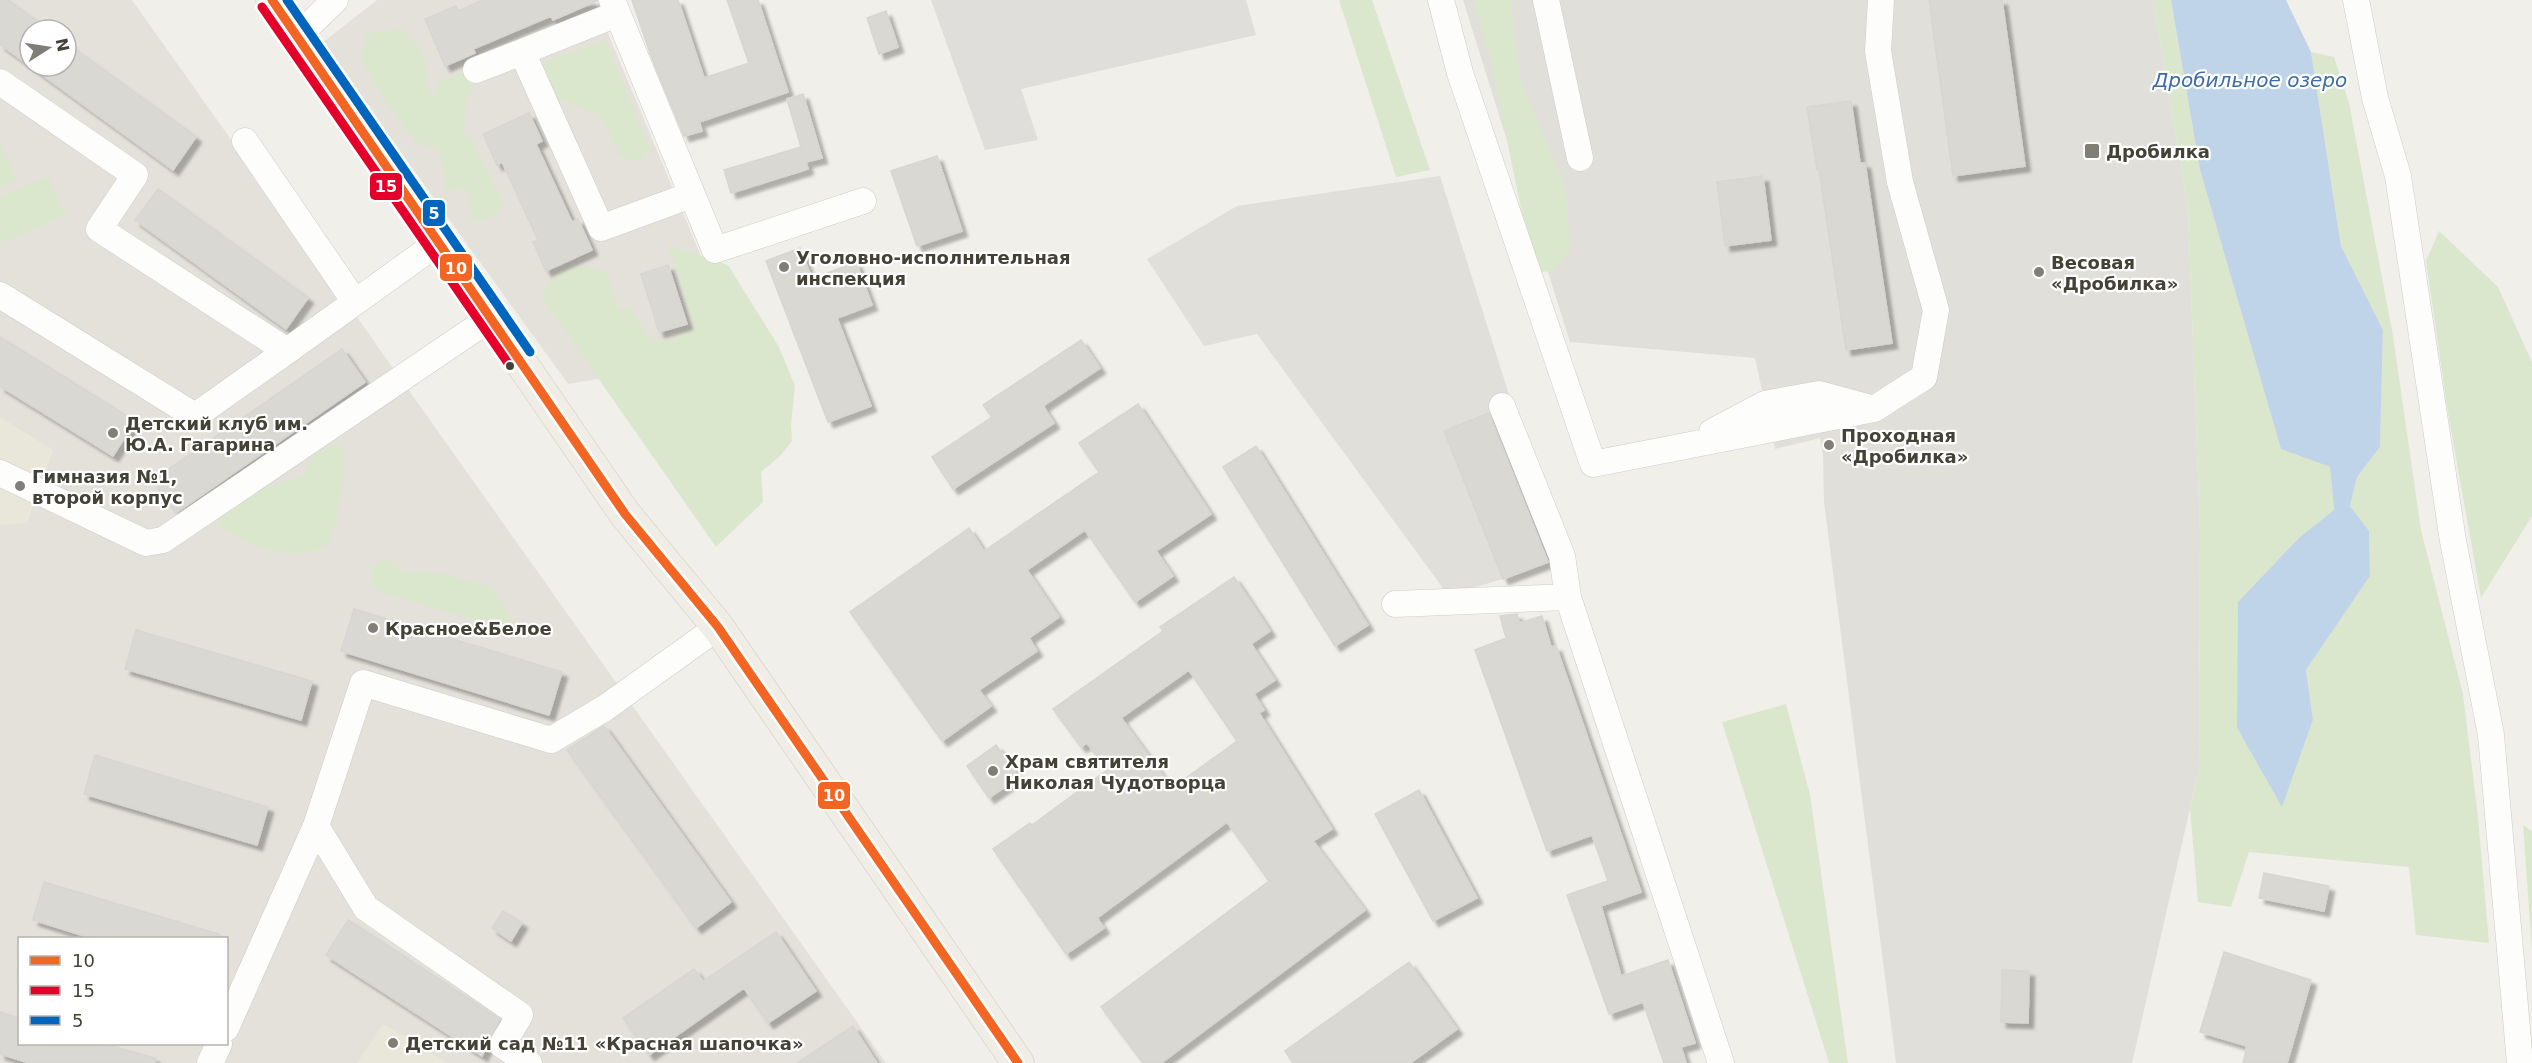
<svg xmlns="http://www.w3.org/2000/svg" width="2532" height="1063" viewBox="0 0 2532 1063" font-family="'DejaVu Sans',sans-serif">
<style>
.residential{fill:#e3e1d9;fill-rule:evenodd}
.industrial{fill:#e1dfda}
.education{fill:#e9e7da}
.green{fill:#dbe7cd}
.parking{fill:#dfdeda}
.water{fill:#c0d4e9}
.building{fill:#d9d8d3;stroke:#d8d6d0;stroke-width:1.5;fill-rule:evenodd;filter:url(#shadow)}
.lines{fill:none;stroke-linecap:round;stroke-linejoin:round}
.minor-casing{stroke:#cdccc8;stroke-width:27}
.major-casing{stroke:#d0ccba;stroke-width:33}
.minor{stroke:#fdfdfc;stroke-width:26}
.major{stroke:#efede5;stroke-width:32}
.bus-1-casing{stroke:#fff;stroke-width:14}
.bus-2-casing{stroke:#fff;stroke-width:14}
.bus-3-casing{stroke:#fff;stroke-width:14}
.bus-1{stroke:#f26522;stroke-width:9}
.bus-2{stroke:#e4002b;stroke-width:9}
.bus-3{stroke:#0065bd;stroke-width:9}
.poi-dot{fill:#807e76;stroke:#fff;stroke-width:2}
.bus-dot{fill:#444137;stroke:#fff;stroke-width:2}
.labels{text-anchor:middle;dominant-baseline:central;stroke-width:4.5;stroke-linejoin:round;paint-order:stroke}
.poi-label{font-size:18px;font-weight:bold;fill:#444137;stroke:#fff;text-anchor:start}
.water-label{font-size:20px;font-style:italic;fill:#3d6da4;stroke:#fff}
.line-badge{stroke:#fff;stroke-width:2}
.badge-label{font-size:16px;text-anchor:middle;font-weight:bold;fill:#fff}
</style>
<defs>
<filter id="shadow"><feDropShadow dx="5.5" dy="5.5" stdDeviation="1.5" flood-color="#0004"/></filter>
</defs>
<rect width="100%" height="100%" fill="#f0efea"/>
<path class="residential" d="M0 0H132L886 1063H0ZM30 30H66V66H30ZM20 938H226V1044H20Z
M377 0H594L734 335 634 373 568 384 322 43Z"/>
<path class="industrial" d="M1463 0H2153L2188 210 2200 529 2199 769 2132 1063H1896L1824 502 1823 455 1820 438 1775 449 1755 358 1570 342Z
M1440 176 1511 401 1552 560 1503 579 1448 595 1257 334 1204 346 1147 259 1237 206Z"/>
<path class="education" d="M0 417 53 450 27 523 0 525Z
M383 1024 448 1063H357Z"/>
<path class="green" d="M1339 0H1372L1430 170 1396 177Z
M1473 0H1511L1521 82 1566 188 1570 250 1554 271 1541 272 1521 209 1490 57Z
M2153 0H2171L2200 170 2281 448 2330 466 2334 510 2300 537 2237 728 2282 806 2313 720 2306 670 2370 576 2369 532 2350 506 2357 477 2380 447 2383 330 2341 246 2311 52 2334 57 2349 103 2393 336 2421 530 2463 694 2478 817 2489 943 2416 935 2409 867 2249 852 2231 907 2198 902 2190 809 2199 769 2200 529 2188 210Z
M399 28C422 46 429 57 426 87L434 96 440 80 465 72 474 84 467 100 463 134 471 139 504 204C496 215 488 220 475 222 467 212 474 200 467 188L446 190 442 158 436 148 416 143 388 105 361 59 366 34Z
M605 40 651 151 638 161 620 156 600 115 556 98 539 64Z
M0 142 17 180 0 187Z
M48 176 66 215 0 244V197Z
M2439 231 2498 287 2532 362V516L2481 598 2448 413 2426 261Z
M668 245 728 265 779 347 795 386 791 424 792 441 780 456 761 472 763 502 716 547 542 298C549 271 581 261 606 271L619 310 630 307 644 331 659 343 695 330Z
M329 446 343 447C348 479 338 511 330 543 297 566 252 547 220 527L218 516 258 487 274 486 303 474 315 454Z
M387 558 403 572 442 573 488 586 500 598 515 626 508 630 384 593 372 586V565Z
M1786 704 1810 795 1848 1063H1829L1722 722Z
M2523 825 2532 831V951Z"/>
<path class="parking" d="M931 0H1246L1256 35 1021 89 1038 140 985 150Z"/>
<path class="water" d="M2171 0H2286L2311 52 2341 246 2383 330 2380 447 2357 477 2350 506 2369 531 2370 576 2306 670 2313 720 2282 807 2237 728 2238 602 2300 537 2334 510 2330 467 2281 449 2200 170Z"/>
<path class="building" d="M0 0H8L49 30H30V66H66V43L196 137 173 170 30 66 0 44Z
M483 0H597V1L553 20 551 16 473 49 475 53 445 66 425 19 456 6 458 11Z
M632 0H678L704 78 749 63 727 0H758L788 92 699 122 702 131 684 136 651 56Z
M1929 0H2002L2025 166 1953 176Z
M886 11 898 47 879 54 867 18Z
M803 94 822 158 806 162 808 169 731 193 724 170 801 147 787 99Z
M1851 101 1860 163H1865L1892 343 1846 350 1819 169H1817L1807 107Z
M529 113 542 141 536 144 572 222 578 219 592 250 546 271 533 242 538 240 502 162 497 165 483 134Z
M937 156 962 231 917 246 891 171Z
M1763 176 1771 240 1725 246 1717 182Z
M158 189 308 298 286 329 135 220Z
M800 248 812 279 856 262 872 305 837 318 871 406 828 422 766 261Z
M668 265 687 324 659 332 641 274Z
M0 337 135 421 113 456 0 386Z
M1081 340 1100 368 1043 406 1054 423 953 489 932 457 992 417 983 405Z
M342 349 365 382 176 513 153 480Z
M1138 404 1211 514 1156 551 1173 576 1135 602 1085 530 1027 570 1059 617 1029 638 1037 651 979 690 991 706 942 741 850 612 969 528 984 551 1099 472 1079 443Z
M1489 413 1548 562 1503 579 1444 431Z
M1256 446 1368 625 1335 646 1223 467Z
M1234 577 1270 631 1251 644 1275 680 1254 694 1264 710 1259 713 1332 829 1313 841 1365 910 1161 1063H1143L1101 1007 1269 881 1227 822 1097 918 1104 928 1066 954 993 849 1030 823 1032 825 1107 770 1087 743 1081 747 1053 709 1163 631 1160 627ZM1189 670 1237 741 1172 788 1121 718Z
M354 609 562 672 549 715 341 651Z
M1517 614 1519 623 1542 616 1551 647 1556 646 1641 892 1601 906 1621 976 1668 960 1695 1043 1681 1047 1686 1063H1664L1643 1002 1609 1014 1567 895 1608 881 1592 835 1547 851 1475 650 1506 638 1500 616Z
M136 630 312 681 301 720 125 669Z
M604 726 731 902 696 928 567 750Z
M996 745 1019 777 989 798 967 766Z
M95 755 268 807 257 845 84 794Z
M1419 790 1477 898 1433 921 1375 814Z
M2264 873 2329 886 2324 911 2259 898Z
M44 882 219 934V939H94L33 920Z
M503 911 522 923 511 941 492 928Z
M348 920 500 1019 482 1056 326 955Z
M776 932 816 991 768 1023 744 988 649 1055 623 1018 694 969 703 981Z
M2224 952 2311 980 2287 1063H2243L2247 1046 2200 1032Z
M1409 962 1457 1029 1410 1063H1293L1285 1051Z
M2002 970 2029 971 2028 1023 2001 1022Z
M0 1012 20 1018V1044H105L155 1058V1063H29L0 1054Z
M853 1026 877 1063H797Z"/>
<g class="lines">
<g class="minor-casing">
<path id="minor" d="M612 0 715 250 863 201
M1441 0 1460 73 1593 464 1874 409 1924 377 1936 310 1900 182 1878 51 1881 0
M1546 0 1580 158
M2356 0 2375 98 2398 176 2453 541 2491 735 2520 1063
M617 14 522 52 601 228 691 195
M298 36 335 0
M476 70 522 52
M0 82 135 175 99 229 287 351 439 242
M245 141 355 302
M0 295 195 416 287 351
M1502 406 1562 556 1568 597 1721 1063
M1712 432 1765 404 1819 394 1867 407
M0 473 146 543 163 540 492 317
M1395 604 1568 597
M316 826 366 908 520 1015 502 1045 529 1063
M226 1028 316 826 363 683 551 740 605 708 718 627
M210 1063 219 1044"/>
</g>
<g class="major-casing">
<path id="major" d="M272 0 625 514 718 627 1018 1063"/>
</g>
<use href="#minor" class="minor"/>
<use href="#major" class="major"/>
<g class="bus-1-casing">
<path id="bus-1" d="M272 0 625 514 718 627 1018 1063"/>
</g>
<g class="bus-2-casing">
<path id="bus-2" d="M262 7 510 366"/>
</g>
<g class="bus-3-casing">
<path id="bus-3" d="M287 0 530 352"/>
</g>
<use href="#bus-1" class="bus-1"/>
<use href="#bus-2" class="bus-2"/>
<use href="#bus-3" class="bus-3"/>
</g>
<g class="poi-dot">
<rect x="2084" y="143" width="16" height="16" rx="3"/>
<circle cx="784" cy="267" r="6"/>
<circle cx="2039" cy="272" r="6"/>
<circle cx="113" cy="433" r="6"/>
<circle cx="1829" cy="445" r="6"/>
<circle cx="20" cy="486" r="6"/>
<circle cx="373" cy="628" r="6"/>
<circle cx="993" cy="771" r="6"/>
<circle cx="393" cy="1043" r="6"/>
</g>
<circle class="bus-dot" cx="510" cy="366" r="5"/>
<g class="labels">
<g class="poi-label">
<text x="2106" y="151">Дробилка</text>
<text x="796" y="257">Уголовно-исполнительная<tspan x="796" dy="21">инспекция</tspan></text>
<text x="2051" y="262">Весовая<tspan x="2051" dy="21">«Дробилка»</tspan></text>
<text x="125" y="423">Детский клуб им.<tspan x="125" dy="21">Ю.А. Гагарина</tspan></text>
<text x="1841" y="435">Проходная<tspan x="1841" dy="21">«Дробилка»</tspan></text>
<text x="32" y="476">Гимназия №1,<tspan x="32" dy="21">второй корпус</tspan></text>
<text x="385" y="628">Красное&amp;Белое</text>
<text x="1005" y="761">Храм святителя<tspan x="1005" dy="21">Николая Чудотворца</tspan></text>
<text x="405" y="1043">Детский сад №11 «Красная шапочка»</text>
</g>
<g class="water-label">
<text x="2250" y="80">Дробильное озеро</text>
</g>
</g>
<g class="line-badge">
<rect x="369" y="172" width="34" height="29" rx="6" fill="#e4002b"/>
<rect x="422" y="199" width="24" height="28" rx="6" fill="#0065bd"/>
<rect x="439" y="253" width="34" height="29" rx="6" fill="#f26522"/>
<rect x="817" y="781" width="34" height="29" rx="6" fill="#f26522"/>
</g>
<g class="badge-label">
<text x="386" y="192">15</text>
<text x="434" y="219">5</text>
<text x="456" y="274">10</text>
<text x="834" y="801">10</text>
</g>
<rect x="18" y="937" width="210" height="108" fill="#ffffff" stroke="#b4b3af" stroke-width="1.5"/>
<rect x="30" y="956" width="30" height="9" fill="#f26522" stroke="#b4b3af" stroke-width="1.5"/>
<text x="72" y="967" font-size="18" fill="#444137">10</text>
<rect x="30" y="986" width="30" height="9" fill="#e4002b" stroke="#b4b3af" stroke-width="1.5"/>
<text x="72" y="997" font-size="18" fill="#444137">15</text>
<rect x="30" y="1016" width="30" height="9" fill="#0065bd" stroke="#b4b3af" stroke-width="1.5"/>
<text x="72" y="1027" font-size="18" fill="#444137">5</text>
<g transform="translate(48 48) rotate(78)"><circle r="28" fill="#ffffff" stroke="#b4b3af" stroke-width="1.5"/>
<path d="M0-4.5L10 22L0 15L-10 22Z" fill="#807e76"/>
<text y="-9" font-size="16" font-weight="bold" text-anchor="middle" fill="#444137">N</text>
</g>
</svg>
